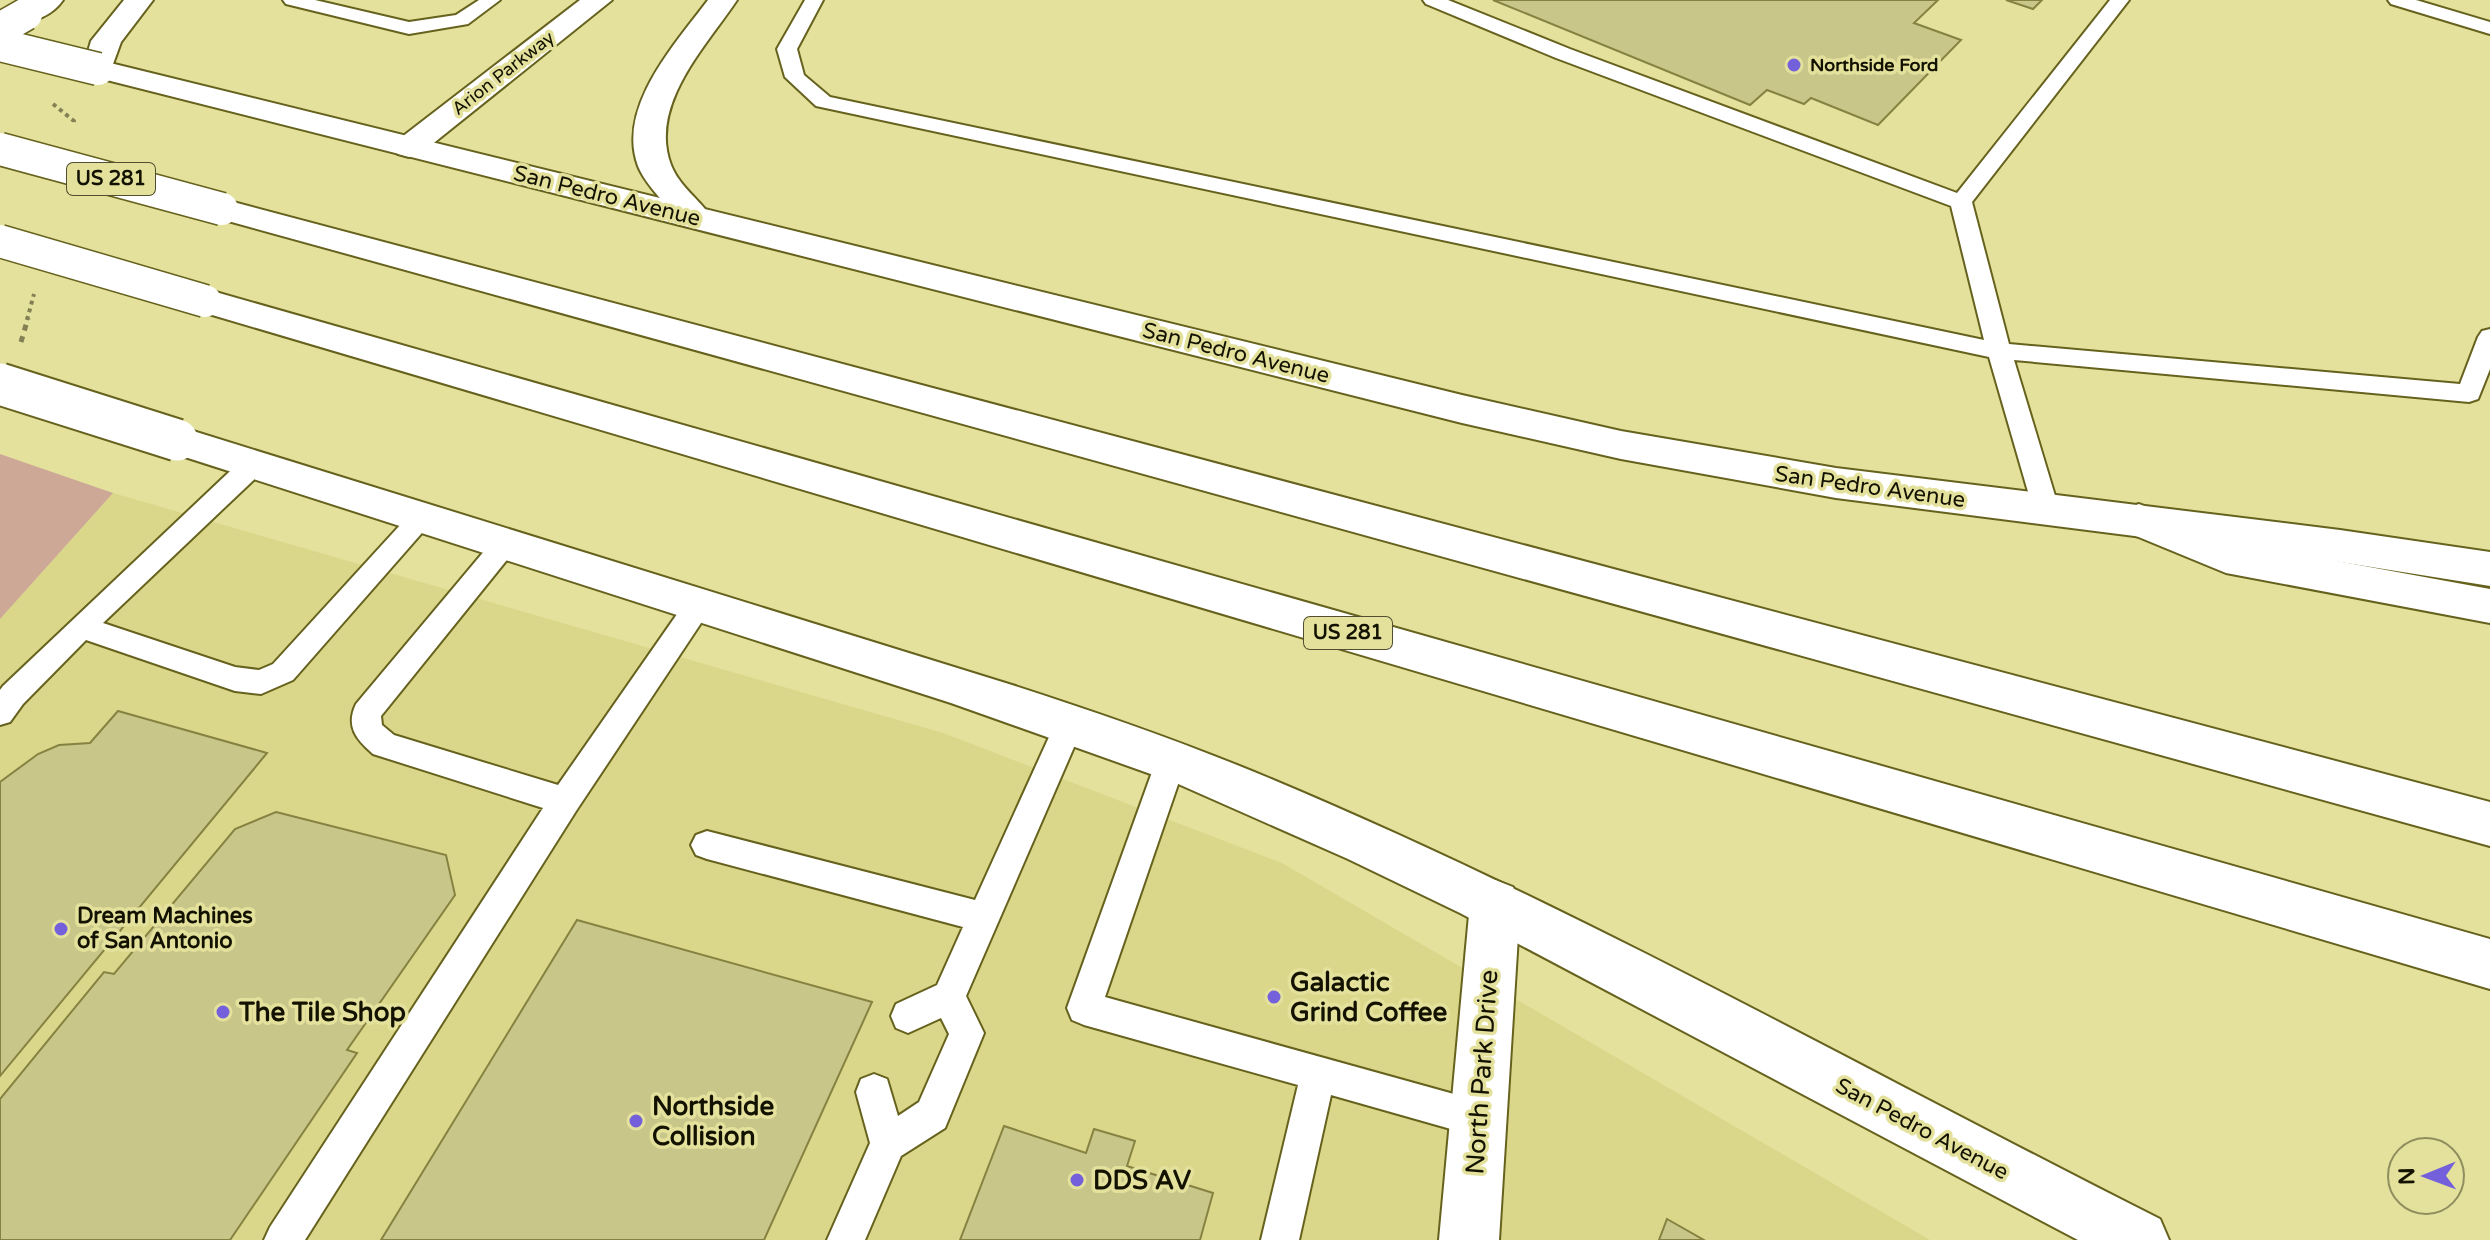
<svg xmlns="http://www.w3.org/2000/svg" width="2490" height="1240" viewBox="0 0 2490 1240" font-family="'Varela Round',sans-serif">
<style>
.built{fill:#dad78a}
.green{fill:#cea896}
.building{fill:#c9c689;stroke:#868241;stroke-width:2}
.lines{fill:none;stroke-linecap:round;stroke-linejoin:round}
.lane-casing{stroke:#66621e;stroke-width:4}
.street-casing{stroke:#66621e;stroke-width:4}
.secondary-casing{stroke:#66621e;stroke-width:4}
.highway-casing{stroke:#66621e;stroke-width:4}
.path-far1{stroke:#838154;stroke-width:4;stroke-dasharray:4 4;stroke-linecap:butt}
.path{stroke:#838154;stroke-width:5;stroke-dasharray:6 6;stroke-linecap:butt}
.lane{fill:#fff;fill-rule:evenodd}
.street{fill:#fff;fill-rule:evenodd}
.secondary{fill:#fff;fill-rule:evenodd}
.highway{fill:#fff;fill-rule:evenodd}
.secondary-bridge-far1-casing{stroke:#66621e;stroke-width:35;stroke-linecap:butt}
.secondary-bridge-casing{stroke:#66621e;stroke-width:45;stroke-linecap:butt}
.highway-bridge-casing{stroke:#66621e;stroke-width:35;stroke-linecap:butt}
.secondary-bridge-far1{stroke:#fff;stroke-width:32}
.secondary-bridge{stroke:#fff;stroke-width:41}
.highway-bridge{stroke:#fff;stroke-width:32}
.poi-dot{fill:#7360da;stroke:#e3e19c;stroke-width:3}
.labels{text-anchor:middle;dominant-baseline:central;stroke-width:7;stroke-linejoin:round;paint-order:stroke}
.far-poi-label{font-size:18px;font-weight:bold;fill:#131100;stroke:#e3e19c;text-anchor:start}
.far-street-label{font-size:18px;fill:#131100;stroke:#e3e19c}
.shield{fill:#e3e19c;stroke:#514f2f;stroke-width:2}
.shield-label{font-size:20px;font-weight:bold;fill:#131100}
.street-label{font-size:22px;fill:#131100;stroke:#e3e19c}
.poi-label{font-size:22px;font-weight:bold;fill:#131100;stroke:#e3e19c;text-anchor:start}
.near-poi-label{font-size:26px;font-weight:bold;fill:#131100;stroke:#e3e19c;text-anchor:start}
.near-street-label{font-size:26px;fill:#131100;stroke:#e3e19c}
</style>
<rect width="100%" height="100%" fill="#e3e19c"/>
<path class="built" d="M113 493 943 733 1282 863 1930 1240H0V619Z"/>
<path class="green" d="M0 454 113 493 0 619Z"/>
<path class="building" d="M1493 0H1938L1914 23 1961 40 1878 125 1811 98 1804 104 1767 90 1750 105Z
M2006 0H2042L2033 9Z
M118 711 267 753 0 1076V782L38 754 59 745 90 743Z
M276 812 446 855 455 895 347 1050 357 1053 230 1240H0V1099L104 972 114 974 235 829Z
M577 920 872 1002 764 1240H381Z
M1004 1126 1086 1153 1094 1129 1135 1141 1127 1166 1213 1193 1200 1240H960Z
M1667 1219 1704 1240H1659Z"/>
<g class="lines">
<g class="lane-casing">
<path id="lane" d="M283 0H315L409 22 456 15 479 0H500L468 24 409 34 286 4Z
M805 0H823L797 49 804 75 830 97 1984 340 1951 206 1556 58 1426 4 1423 0H1448L1570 49 1957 193 2110 0H2129L1972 202 2009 344 2460 384 2478 337 2482 331 2490 329V369L2478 399 2469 402 2014 360 2059 509 2055 516 2046 519 2037 516 2033 509 1989 357 816 106 785 77 777 49Z
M2388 0H2416L2490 22V34L2391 4Z
M254 455 263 457 267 464 263 471 103 623 235 667 259 670 273 664 413 511 422 508 431 511 435 518 293 680 261 694 235 691 86 640 23 704 10 722 0 725V690L3 686 245 457Z
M505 534 514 537 518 544 514 551 381 716 382 725 394 735 558 785 689 597 699 594 709 597 713 605 576 811 305 1240H264L270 1227 543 808 373 754C357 740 345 727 356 704L496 537Z
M1069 711 1079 715 1084 724 966 996 984 1033 945 1128 901 1156 865 1240H827L870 1143 856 1092 861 1079 874 1074 887 1079 898 1116 919 1102 949 1034 941 1018 908 1033 896 1028 891 1016 896 1004 937 985 963 927 707 859 696 855 691 845 696 835 707 831 975 900 1059 715Z
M1171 748 1182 752 1186 761 1105 997 1479 1101 1492 1106 1497 1119 1492 1132 1479 1137 1331 1095 1299 1240H1261L1298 1085 1084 1025 1072 1020 1067 1008 1156 761 1160 752Z"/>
</g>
<g class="street-casing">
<path id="street" d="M580 0H612L420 154 409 157 398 154 393 147 398 140Z
M708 0H737C707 45 648 105 671 165 679 186 700 200 712 218L707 225C684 231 676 219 663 202 654 191 643 179 638 166 616 107 676 43 708 0Z
M1495 880 1513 887 1520 904 1499 1240H1439L1470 904 1477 887Z"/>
</g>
<g class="secondary-casing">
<path id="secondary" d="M98 60 1462 395 1621 431 1836 468 2340 530 2490 552V586L2340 562 1836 498 1621 459 1462 423 87 75 83 69 87 63Z
M177 426 1012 685C1099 713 1185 743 1269 778 1575 906 1864 1070 2160 1219L2169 1240H2078L1460 913 1348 859 1176 783 951 703 163 450 157 440 163 430Z"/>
</g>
<g class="highway-casing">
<path id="highway" d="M29 0H63C53 15 33 24 16 20L11 14Z
M124 0H153L121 42 109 75 98 78 87 75 83 69 91 41Z
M222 199 2490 802V846L210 216 205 209 210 202Z
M205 289 2490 939V989L192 309 187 301 192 293Z
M2139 504 2232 542 2490 589V623L2226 573 2124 531 2118 520 2124 509Z"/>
</g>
<path class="path-far1" d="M53 104 74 121 73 124
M27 320 34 294"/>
<path class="path" d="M21 342 28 318"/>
<use href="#lane" class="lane"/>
<use href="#street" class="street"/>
<use href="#secondary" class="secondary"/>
<use href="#highway" class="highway"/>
<g class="secondary-bridge-far1-casing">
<path id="secondary-bridge-far1" d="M0 45 98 69"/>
</g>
<g class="secondary-bridge-casing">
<path id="secondary-bridge" d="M0 384 177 440"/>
</g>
<g class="highway-bridge-casing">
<path id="highway-bridge" d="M0 29 26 14
M0 149 222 209
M0 241 205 301"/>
</g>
<use href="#secondary-bridge-far1" class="secondary-bridge-far1"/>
<use href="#secondary-bridge" class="secondary-bridge"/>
<use href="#highway-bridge" class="highway-bridge"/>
</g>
<g class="poi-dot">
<circle cx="1794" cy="65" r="8"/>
<circle cx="61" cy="929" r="8"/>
<circle cx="1274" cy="997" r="8"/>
<circle cx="223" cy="1012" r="8"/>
<circle cx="636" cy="1121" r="8"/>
<circle cx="1077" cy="1180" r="8"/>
</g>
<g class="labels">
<g class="far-poi-label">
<text x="1810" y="65">Northside Ford</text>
</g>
<g class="far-street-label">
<text transform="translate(503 73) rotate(-38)">Arion Parkway</text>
</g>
<g class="shield">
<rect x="67" y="163" width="88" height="32" rx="6"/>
<rect x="1304" y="617" width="88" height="32" rx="6"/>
</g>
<g class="shield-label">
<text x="111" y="179">US 281</text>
<text x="1348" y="633">US 281</text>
</g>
<g class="street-label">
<text transform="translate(607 196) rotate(14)">San Pedro Avenue</text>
<text transform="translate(1236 353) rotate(14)">San Pedro Avenue</text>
<text transform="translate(1870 487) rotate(8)">San Pedro Avenue</text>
<text transform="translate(1922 1129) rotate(28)">San Pedro Avenue</text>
</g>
<g class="poi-label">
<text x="77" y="916">Dream Machines<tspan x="77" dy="25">of San Antonio</tspan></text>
</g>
<g class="near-poi-label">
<text x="1290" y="982">Galactic<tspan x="1290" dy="30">Grind Coffee</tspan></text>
<text x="239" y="1012">The Tile Shop</text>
<text x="652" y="1106">Northside<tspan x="652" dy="30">Collision</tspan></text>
<text x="1093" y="1180">DDS AV</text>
</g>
<g class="near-street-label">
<text transform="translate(1482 1072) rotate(-86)">North Park Drive</text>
</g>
</g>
<g transform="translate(2426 1176) rotate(269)"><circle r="38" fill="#e3e19c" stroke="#908e5e" stroke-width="2"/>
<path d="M0-6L14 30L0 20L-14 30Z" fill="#7360da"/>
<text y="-12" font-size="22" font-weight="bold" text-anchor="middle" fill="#131100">N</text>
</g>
</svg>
